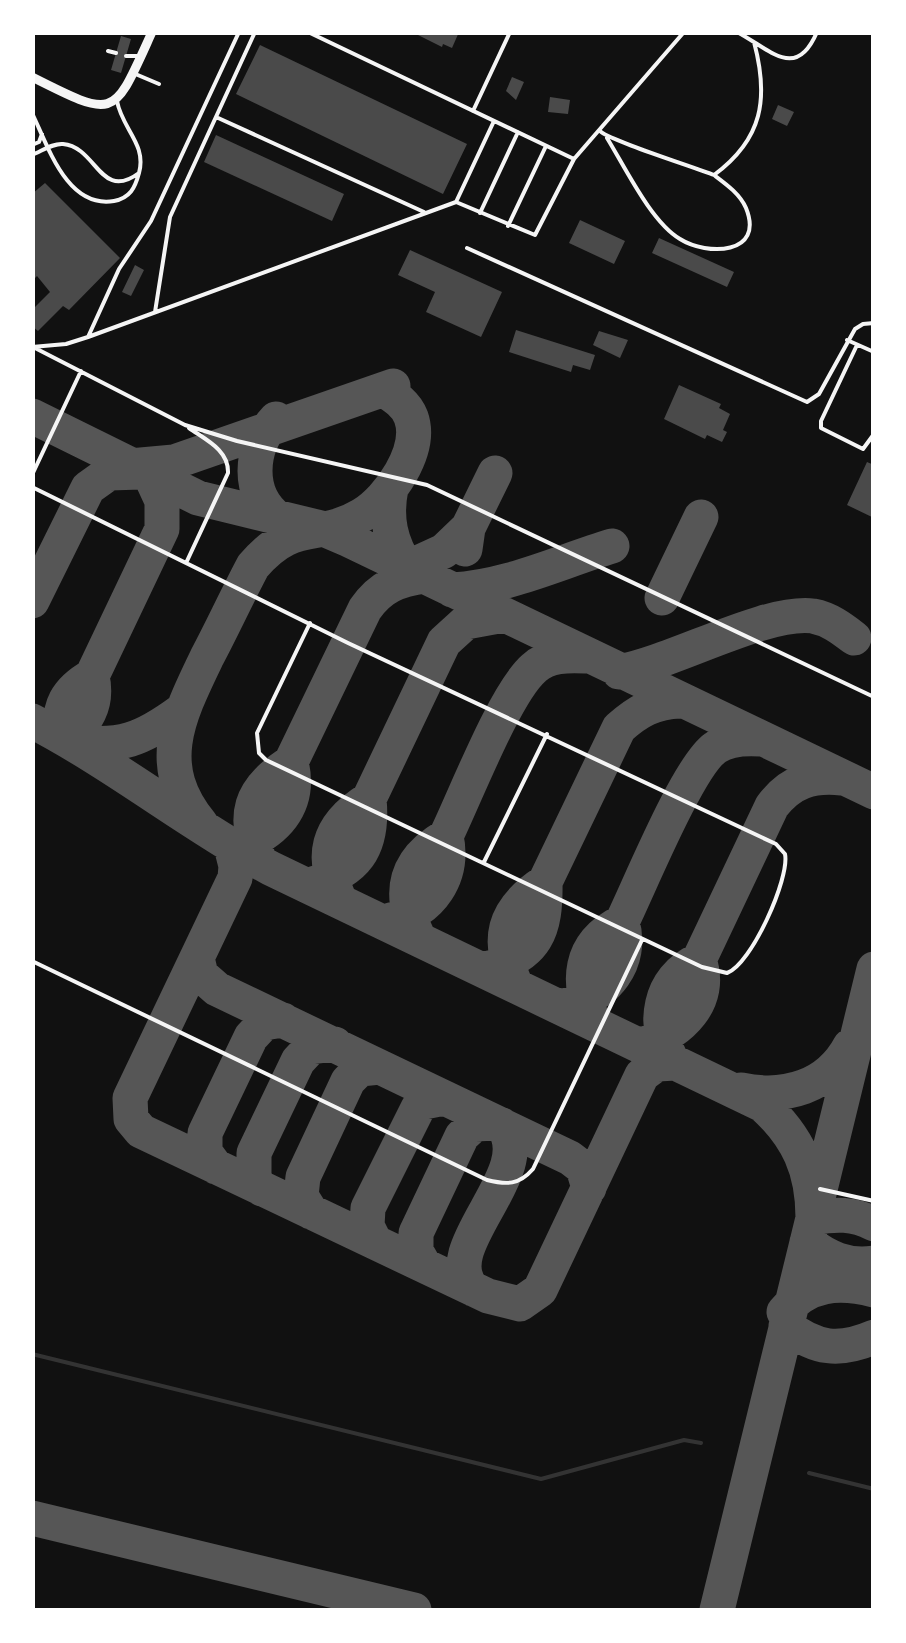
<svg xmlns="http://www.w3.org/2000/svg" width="906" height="1643" viewBox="0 0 906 1643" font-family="'Golos Text',sans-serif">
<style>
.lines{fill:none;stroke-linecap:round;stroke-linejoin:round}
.stream{stroke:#333;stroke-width:4}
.taxiway{stroke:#565656;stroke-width:35}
.building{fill:#4a4a4a}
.service{stroke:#f5f5f5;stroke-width:4}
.secondary{stroke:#f5f5f5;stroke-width:9}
</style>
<rect width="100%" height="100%" fill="#111"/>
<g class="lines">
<path class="stream" d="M32 1354 541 1479 684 1440 701 1443
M809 1473 874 1489"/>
<path class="taxiway" d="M32 416 198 498 321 528 349 540 874 792
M276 419C249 448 246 495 279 519
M130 466 174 462 393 386
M391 488C385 518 390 542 407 568L444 551 468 528
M465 549 468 528 495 473
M452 590C508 587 559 562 612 546
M662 598 701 517
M32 601 88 488 109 473 141 472
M619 672C674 662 765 610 813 616 829 619 841 628 854 638
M92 676C67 690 57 707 62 736 88 726 98 703 92 676L162 529V501L151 477
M32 721C115 764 188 823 270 868L763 1105C798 1137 813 1170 813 1218
M72 741C119 749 143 739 181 711
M201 824C153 766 178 717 207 657 223 627 237 596 253 566 295 517 317 542 362 515 389 499 423 450 411 417 406 404 395 397 384 390
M231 846 236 866 235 878 130 1098 131 1119 141 1131 488 1296 520 1304 540 1290 642 1075 657 1064 676 1063
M234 848C275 834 302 807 291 762
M260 862C242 815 249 790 291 762L365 609C381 586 398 580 425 576
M309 885C356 872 374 849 369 799
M340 901C320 856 326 826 369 799L444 642 466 622 504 615
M391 920C431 912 455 877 446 836
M419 939C398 896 402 862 446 836 465 797 505 693 534 668 548 655 568 655 586 656
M197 958 201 975 217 989 570 1158 583 1168 589 1188
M486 969C537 956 546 931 545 882
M516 986C496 940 502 910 545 882L619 728C638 711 654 702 680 701
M567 1005C606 996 634 963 622 922
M594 1023C576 982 578 944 622 922 640 885 688 767 715 748 728 738 745 738 761 739
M644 1044C680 1033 714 1002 699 960
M672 1061C652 1024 658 979 699 960L772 806C791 781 812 775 842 778
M741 1090C785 1099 828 1087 850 1046
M216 1167 205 1152V1133L251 1037 264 1023 283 1020
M262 1189 254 1180V1153L298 1061 311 1047 335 1044
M311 1212 301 1196 303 1177 348 1081 360 1069 380 1067
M813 1218C835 1214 854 1213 874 1224
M375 1242 367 1226 368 1208 418 1108 424 1102 444 1098
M807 1242C828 1258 847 1267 874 1263
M424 1265 416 1251V1233L462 1136 475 1124 496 1123
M473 1289C433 1249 540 1171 502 1125
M784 1312C808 1283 839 1281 874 1290
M786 1326C816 1349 839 1352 874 1337
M32 1518 414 1610
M717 1610 874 969"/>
</g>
<path class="building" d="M412 32H459L452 48 443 44 442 47Z
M121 36 131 39 121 73 111 70Z
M260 45 467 144 443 194 236 94Z
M512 77 524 82 516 100 506 91Z
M550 97 570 100 568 114 548 112Z
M778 105 794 112 787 126 772 119Z
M216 135 344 194 332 221 204 162Z
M45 183 120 258 69 310 63 306 38 331 32 326V310L50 292 37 276 32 281V194Z
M580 220 625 241 614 264 569 243Z
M659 238 734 272 727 287 652 253Z
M410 250 502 292 481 337 426 312 435 292 398 275Z
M135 265 144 270 131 296 122 292Z
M516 330 595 355 590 370 573 365 571 372 509 352Z
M599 331 628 340 620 358 593 345Z
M679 385 721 404 719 408 730 414 723 430 727 432 722 442 707 435 705 439 664 419Z
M867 462 874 465V518L847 505Z"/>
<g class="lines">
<path class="service" d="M308 32 574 159
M737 32C771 50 796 81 817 32
M108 51 116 53
M126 56H141
M133 73 159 84
M473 111 510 32
M32 113C48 146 67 209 114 201 130 198 135 188 139 173
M216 117 424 212
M600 131C608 140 694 167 714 175 763 139 769 98 754 42
M607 138C625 167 651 222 680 239 707 256 765 255 746 208 740 194 726 184 714 175
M32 145 39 142 42 134
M32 155C42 151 53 143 63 144 97 147 100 202 139 173 147 144 122 129 117 101
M456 202 535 235 574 159 684 32
M480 213 518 132
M508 226 546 146
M467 248 807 402 819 394 855 329 863 324 874 323
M155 312 170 217 255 32
M88 337 119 269 151 221 239 32
M847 340 874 352
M857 345 821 421V428L863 449 874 434
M32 347 66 344 88 337 456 202 494 121
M35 348 185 425 237 441 427 485 874 697
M32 475 81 371
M32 487 348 643 776 844 785 854C790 878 751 965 727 973L702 967 266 760 259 753 257 733 310 623
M187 561 228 473C229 450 206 440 189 428
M484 862 547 734
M32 961 487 1180C507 1185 519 1185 533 1169L642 940
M820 1189 874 1201"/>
<path class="secondary" d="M32 77C117 120 113 118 152 32"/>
</g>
<rect width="906" height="1643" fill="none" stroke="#ffffff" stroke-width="70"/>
</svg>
